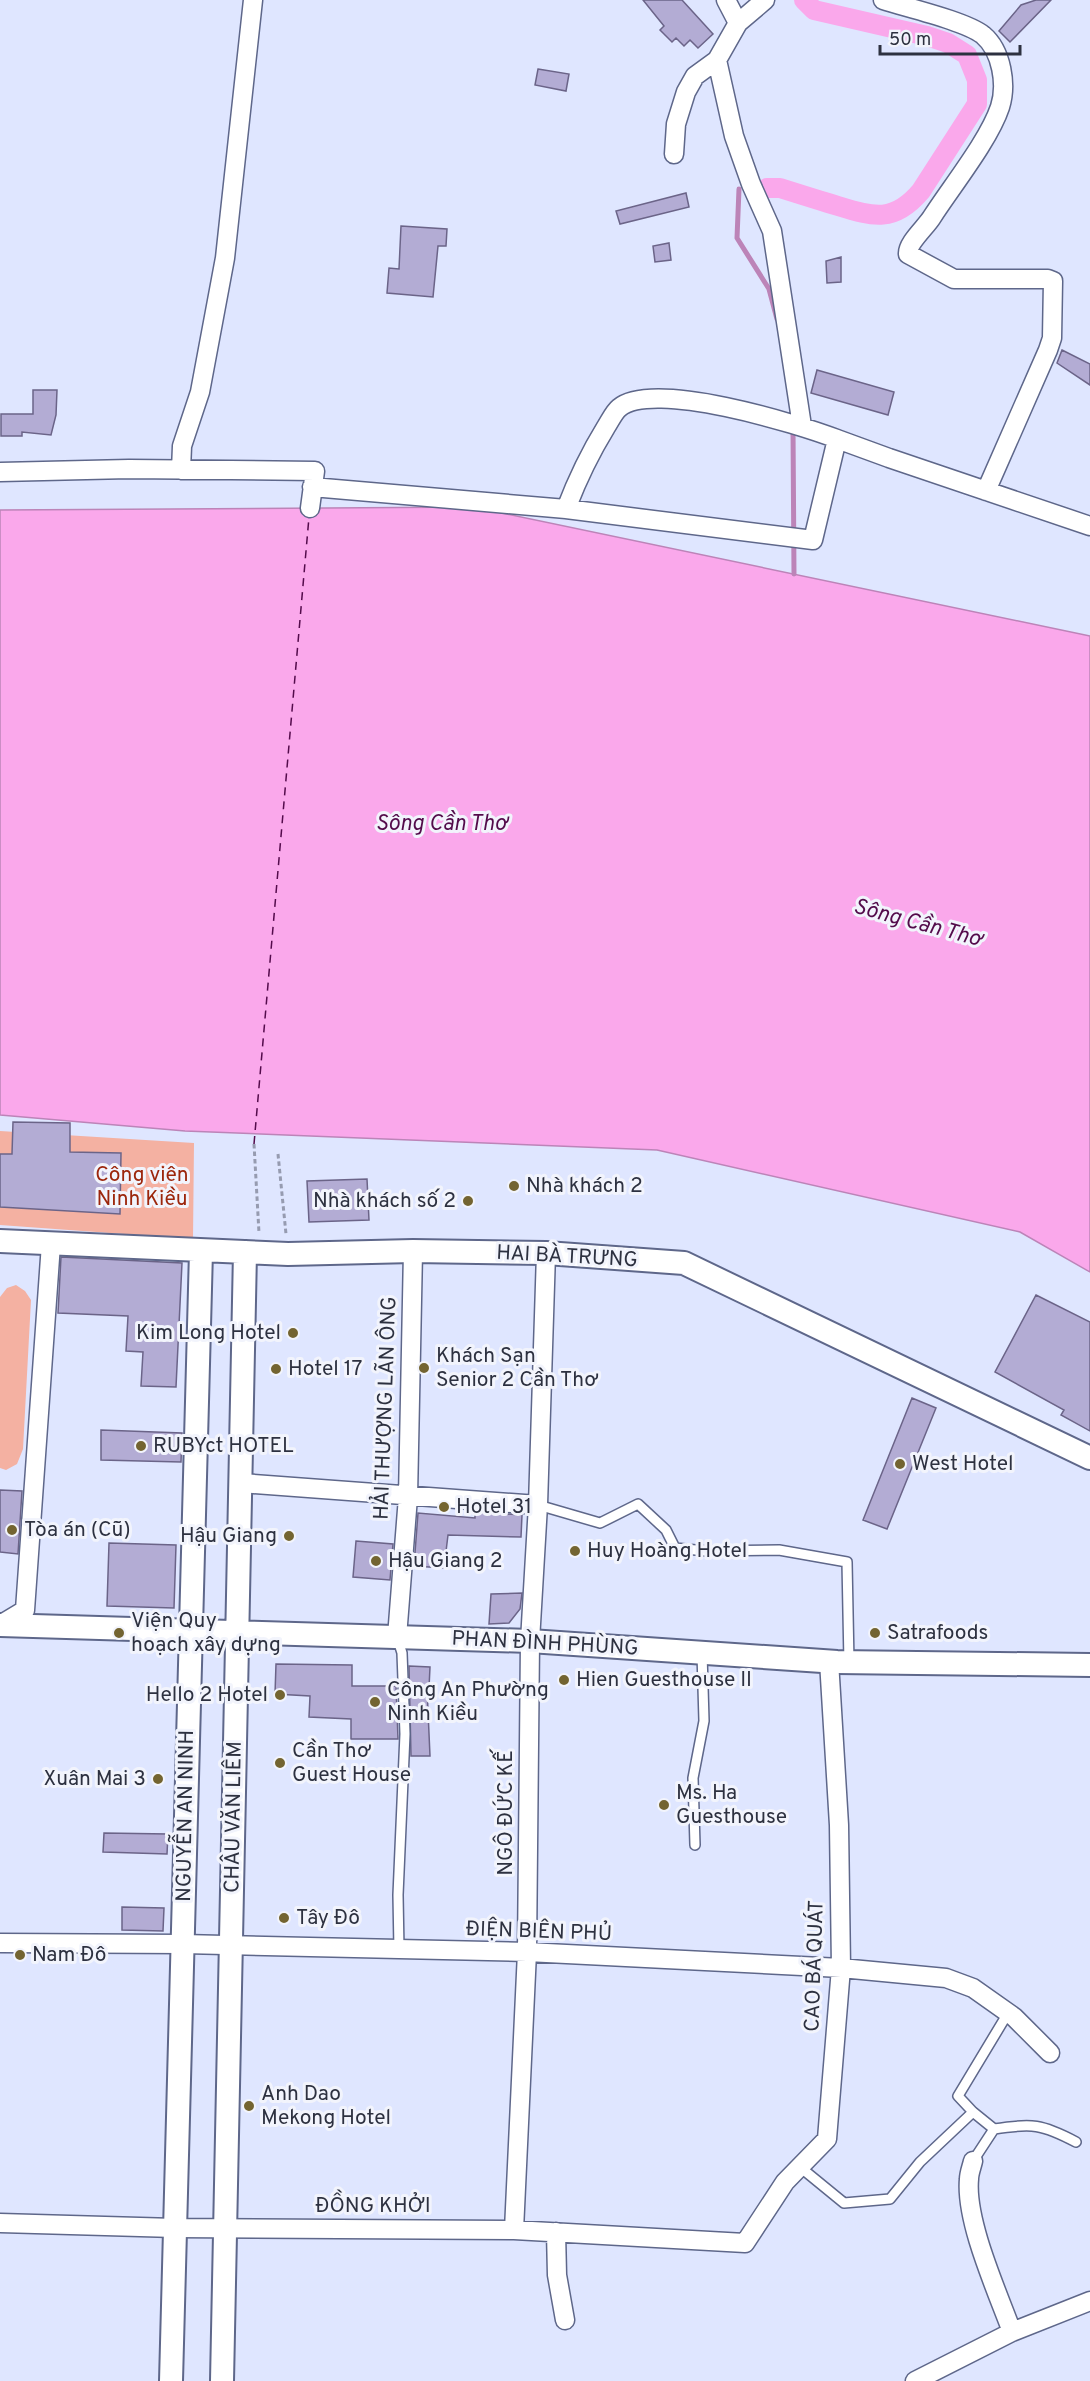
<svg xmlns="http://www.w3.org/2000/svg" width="1090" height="2381" viewBox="0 0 1090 2381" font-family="Overpass,sans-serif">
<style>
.green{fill:#f4b1a2}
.water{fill:#faa8eb;stroke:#bc84b8;stroke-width:1.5}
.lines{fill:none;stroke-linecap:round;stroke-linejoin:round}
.stream{stroke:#bc84b8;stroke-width:5}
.canal{stroke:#faa8eb;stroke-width:20}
.ferry{stroke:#530b4b;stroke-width:1.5;stroke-dasharray:8 6;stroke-linecap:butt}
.building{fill:#b3acd4;stroke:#6b6488;stroke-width:1.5}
.service-casing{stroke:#5e678a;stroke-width:12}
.minor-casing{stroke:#5e678a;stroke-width:21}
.tertiary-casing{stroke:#5e678a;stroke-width:26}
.path{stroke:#969bb0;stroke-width:3;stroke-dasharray:4.5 3;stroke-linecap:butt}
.service{stroke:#fff;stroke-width:9}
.minor{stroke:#fff;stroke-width:18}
.tertiary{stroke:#fff;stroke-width:22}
.poi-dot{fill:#736431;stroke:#f2f4fc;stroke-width:2}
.labels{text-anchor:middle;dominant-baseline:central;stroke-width:6;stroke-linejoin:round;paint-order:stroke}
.park-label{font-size:21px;fill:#9c260c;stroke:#f2f4fc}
.poi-label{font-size:21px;fill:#2d3140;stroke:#f2f4fc;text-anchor:start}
.street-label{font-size:21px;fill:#2d3140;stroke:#f2f4fc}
.water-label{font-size:22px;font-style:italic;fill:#530b4b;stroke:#f2f4fc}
</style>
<rect width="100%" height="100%" fill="#dfe6ff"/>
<path class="green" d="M0 1131 194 1143 193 1239 0 1225Z
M16 1285 25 1291 31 1300 23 1449 17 1464 6 1470 0 1468V1297L7 1288Z"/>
<path class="water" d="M473 507 1090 636V1272L1020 1232 657 1150 185 1131 0 1115V510Z"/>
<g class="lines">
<path class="stream" d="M739 189 737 238 769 289 777 319
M793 428 794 574"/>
<path class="canal" d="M767 188H780C799 194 818 200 838 206 874 217 894 223 921 191L977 104V80L967 55 948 43 927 36 814 10 804 0"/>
<path class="ferry" d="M254 1144 309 517"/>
</g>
<path class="building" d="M643 0H682L713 34 698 48 690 40 684 46 676 38 672 42 660 30 664 26Z
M1036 0H1051L1010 42 999 31 1021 5Z
M538 69 569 74 566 91 535 85Z
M686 193 689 207 620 224 616 211Z
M401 226 447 229 446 246H438L433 297 387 293 389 268 399 269Z
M669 243 671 260 655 262 653 246Z
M841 257V282L827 283 826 261Z
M1062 350 1090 364V385L1057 363Z
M817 370 894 392 888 415 811 393Z
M33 390H57L56 415 51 435 22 432V436H1V414H33Z
M13 1122 70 1123V1152L121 1153 120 1214 0 1207V1154H12Z
M367 1179 369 1220 309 1222 307 1181Z
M61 1257 182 1263 176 1387 141 1386 143 1352 126 1351 128 1316 58 1313Z
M1036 1295 1090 1322V1431L1061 1415 1064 1410 995 1372Z
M912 1398 936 1408 887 1529 863 1520Z
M101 1430 182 1433 181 1462 101 1460Z
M0 1490 22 1491 18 1554 0 1552Z
M475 1512 522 1515 521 1537 448 1535 444 1568 414 1566 418 1513 475 1518Z
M356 1541 393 1544 390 1580 353 1577Z
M109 1543 176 1545 174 1608 107 1606Z
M522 1593 520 1609 509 1623 489 1624 491 1594Z
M276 1664 352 1665V1686H396L398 1739H351V1719L309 1717 310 1696 275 1694Z
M409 1666 430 1667 429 1688H427L430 1756H411Z
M104 1833 168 1834 167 1854 103 1852Z
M122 1907 164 1908 163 1931 122 1930Z"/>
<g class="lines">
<g class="service-casing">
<path id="service" d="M538 1505 600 1523 638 1504 666 1530 675 1548 706 1551 779 1550 847 1562 849 1663
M397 1637 402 1653 405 1734 398 1895 399 1950
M695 1845 693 1778 704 1721 702 1653
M994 2129C1032 2123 1042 2124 1076 2142
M973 2161 994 2129 973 2112 958 2096 1008 2013
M800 2167 844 2203 890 2199 920 2162 973 2112"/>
</g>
<g class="minor-casing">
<path id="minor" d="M883 0C908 8 965 21 983 35 1002 51 1007 85 1000 107 989 140 952 186 932 217 926 227 907 243 908 254L954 279H1048L1053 281 1052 338 1048 350 986 491
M738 23 765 0
M717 60 734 136 751 184 772 231 802 426
M674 154 676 124 686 92 695 76 717 60 738 23 726 0
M181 470 182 446 200 392 225 258 253 0
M0 472 129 469 315 471 310 508
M312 487 566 509 813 540 837 439 889 458 1090 526
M566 509C577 480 590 453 606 427 610 421 614 412 619 408 652 379 798 424 837 439
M241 1483 538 1505
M0 1625 25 1610 51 1244
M397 1637 408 1497 413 1251
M0 1943 183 1944 527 1952 841 1968 946 1978 973 1988 1014 2017 1050 2053
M973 2161C972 2166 969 2173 969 2179 965 2221 997 2291 1012 2332
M0 2223 175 2228 514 2230 745 2243 785 2182 827 2139 841 1968 839 1825 829 1661
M514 2230 527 1952 530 1641 538 1505 546 1253
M556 2232 557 2275 565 2320
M915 2381 1012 2332 1090 2301"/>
</g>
<g class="tertiary-casing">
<path id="tertiary" d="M0 1241 288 1254 413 1251 546 1253 684 1263 1090 1458
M0 1625 530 1641 837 1662 1090 1665
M171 2381 201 1251
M222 2381 245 1252"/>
</g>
<path class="path" d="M254 1144 259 1233
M278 1154 286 1234"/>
<use href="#service" class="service"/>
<use href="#minor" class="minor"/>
<use href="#tertiary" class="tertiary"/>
</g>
<g class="poi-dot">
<circle cx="514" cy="1186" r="6"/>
<circle cx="468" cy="1201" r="6"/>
<circle cx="293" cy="1333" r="6"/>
<circle cx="424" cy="1368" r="6"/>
<circle cx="276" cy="1369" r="6"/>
<circle cx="141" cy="1446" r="6"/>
<circle cx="900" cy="1464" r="6"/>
<circle cx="444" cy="1507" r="6"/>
<circle cx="12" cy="1530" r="6"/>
<circle cx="289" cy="1536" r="6"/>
<circle cx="575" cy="1551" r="6"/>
<circle cx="376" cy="1561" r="6"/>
<circle cx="119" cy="1633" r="6"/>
<circle cx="875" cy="1633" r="6"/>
<circle cx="564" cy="1680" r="6"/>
<circle cx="280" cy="1695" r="6"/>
<circle cx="375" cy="1702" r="6"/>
<circle cx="280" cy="1763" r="6"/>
<circle cx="158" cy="1779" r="6"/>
<circle cx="664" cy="1805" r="6"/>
<circle cx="284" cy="1918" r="6"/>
<circle cx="20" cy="1955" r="6"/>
<circle cx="249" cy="2106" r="6"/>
</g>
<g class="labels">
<g class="park-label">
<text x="142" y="1175">Công viên<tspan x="142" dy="24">Ninh Kiều</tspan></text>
</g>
<g class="poi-label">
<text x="526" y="1186">Nhà khách 2</text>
<text x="456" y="1201" text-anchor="end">Nhà khách số 2</text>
<text x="281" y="1333" text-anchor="end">Kim Long Hotel</text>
<text x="436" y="1356">Khách Sạn<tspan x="436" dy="24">Senior 2 Cần Thơ</tspan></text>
<text x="288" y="1369">Hotel 17</text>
<text x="153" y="1446">RUBYct HOTEL</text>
<text x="912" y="1464">West Hotel</text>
<text x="456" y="1507">Hotel 31</text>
<text x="24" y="1530">Tòa án (Cũ)</text>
<text x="277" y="1536" text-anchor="end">Hậu Giang</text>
<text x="587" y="1551">Huy Hoàng Hotel</text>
<text x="388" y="1561">Hậu Giang 2</text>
<text x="131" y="1621">Viện Quy<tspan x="131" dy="24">hoạch xây dựng</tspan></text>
<text x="887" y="1633">Satrafoods</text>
<text x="576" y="1680">Hien Guesthouse II</text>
<text x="387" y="1690">Công An Phường<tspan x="387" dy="24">Ninh Kiều</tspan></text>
<text x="268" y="1695" text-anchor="end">Hello 2 Hotel</text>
<text x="292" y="1751">Cần Thơ<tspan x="292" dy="24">Guest House</tspan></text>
<text x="146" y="1779" text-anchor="end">Xuân Mai 3</text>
<text x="676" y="1793">Ms. Ha<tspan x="676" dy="24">Guesthouse</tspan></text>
<text x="296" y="1918">Tây Đô</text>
<text x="32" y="1955">Nam Đô</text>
<text x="261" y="2094">Anh Dao<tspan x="261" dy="24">Mekong Hotel</tspan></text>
</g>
<g class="street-label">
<text transform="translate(567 1257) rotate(3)">HAI BÀ TRƯNG</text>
<text transform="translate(386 1408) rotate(-88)">HẢI THƯỢNG LÃN ÔNG</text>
<text transform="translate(545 1644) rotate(3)">PHAN ĐÌNH PHÙNG</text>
<text transform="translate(506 1813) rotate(-90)">NGÔ ĐỨC KẾ</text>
<text transform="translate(186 1816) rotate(-89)">NGUYỄN AN NINH</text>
<text transform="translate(234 1817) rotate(-89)">CHÂU VĂN LIÊM</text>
<text transform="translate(539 1932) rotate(2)">ĐIỆN BIÊN PHỦ</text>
<text transform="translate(815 1966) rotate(-88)">CAO BÁ QUÁT</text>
<text x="373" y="2206">ĐỒNG KHỞI</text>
</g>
<g class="water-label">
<text x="442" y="824">Sông Cần Thơ</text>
<text transform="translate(918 924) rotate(15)">Sông Cần Thơ</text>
</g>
</g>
<path d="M880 45v9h140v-9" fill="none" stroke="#2d3140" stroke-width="3"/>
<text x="889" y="45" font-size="18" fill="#2d3140" stroke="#f2f4fc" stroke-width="4.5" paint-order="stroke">50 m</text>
</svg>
